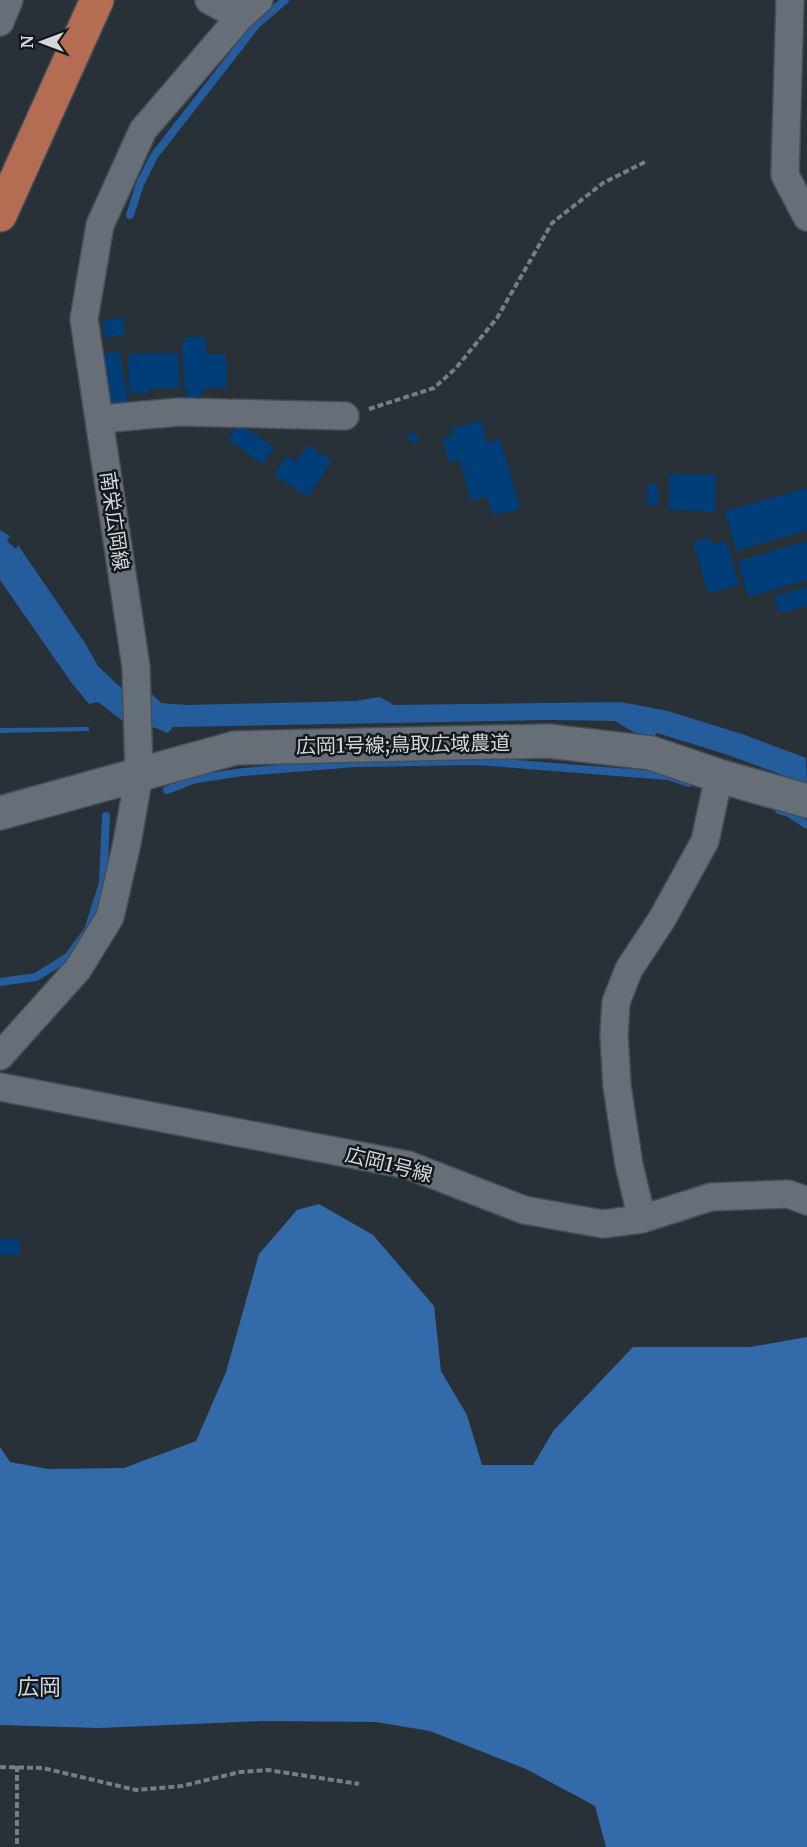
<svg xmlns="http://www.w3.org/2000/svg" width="807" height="1847" viewBox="0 0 807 1847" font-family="Merriweather,'Noto Sans JP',serif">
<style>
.forest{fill:#336aaa}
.water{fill:#255c9b}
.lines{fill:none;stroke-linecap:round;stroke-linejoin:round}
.stream{stroke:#255c9b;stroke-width:8}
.building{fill:#003e7a}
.minor-casing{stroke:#474d55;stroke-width:30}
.tertiary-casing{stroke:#474d55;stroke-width:36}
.trunk-casing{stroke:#474d55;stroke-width:36}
.path{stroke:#777d84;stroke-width:4;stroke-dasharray:6 3;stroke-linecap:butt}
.minor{stroke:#666e78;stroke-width:27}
.tertiary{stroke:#666e78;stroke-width:33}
.trunk{stroke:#b46c53;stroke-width:33}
.labels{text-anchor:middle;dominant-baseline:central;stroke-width:5;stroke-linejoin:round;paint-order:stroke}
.street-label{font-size:20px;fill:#d2d7dd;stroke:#14171b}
.quarter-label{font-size:22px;fill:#d2d7dd;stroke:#14171b}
</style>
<rect width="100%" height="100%" fill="#283038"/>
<path class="forest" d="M319 1204 373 1235 434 1306 441 1371 467 1415 482 1465H533L554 1430 633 1347H750L807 1337V1847H606L595 1806 526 1769 430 1731 376 1722 264 1721 99 1728 0 1725V1447L10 1462 48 1469 124 1468 196 1441 226 1372 259 1254 297 1210Z"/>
<path class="water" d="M0 530 10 536 7 541 16 549 18 545 85 643 98 666 120 687 153 695 161 703 188 705 355 701 380 697 394 705 621 702 668 711 745 735 806 758 807 784 725 754 657 733 653 737 633 732 615 721 550 720 173 727 168 733 156 728 124 722 98 702 89 704 71 682 0 580Z
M89 727V731L0 733V728Z"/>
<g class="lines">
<path class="stream" d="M130 215 140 184 154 156 257 24 285 0
M167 790 196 779 243 772 356 763 478 761 668 776 689 783
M779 810 789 813 807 825
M0 982 36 977 68 957 88 930 103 883 106 816"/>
</g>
<path class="building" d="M122 317 125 334 105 338 102 321Z
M185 337H205L206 354H226L227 387 204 388 198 405 185 404 188 387 184 388 182 342H186Z
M119 351 128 402 112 405 104 354Z
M178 353 179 388H150V393H129L128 354Z
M481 420 487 443 500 439 520 509 493 515 486 496 471 501 459 459 449 462 442 439 453 435 451 429Z
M240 423 274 448 262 464 228 439Z
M413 431 419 439 413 444 406 436Z
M308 445 332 461 308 497 274 475 286 456 296 462Z
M669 474 716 475 715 512 669 510Z
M647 484 658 485V505H647Z
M807 488V530L736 551 725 511Z
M710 537 712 545 726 541 739 585 708 593 693 542Z
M807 541V580L748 597 738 561Z
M807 587V606L779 613 774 596Z
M19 1238 20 1254 0 1255V1239Z"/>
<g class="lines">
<g class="minor-casing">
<path id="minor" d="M209 0 240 17
M790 0 785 175 807 217
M0 22 9 0
M101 419 179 412 345 416
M0 1056 78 969 110 917 127 843 139 775 136 667 84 319 100 225 143 130 240 17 259 0
M0 1087 408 1165 524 1210 603 1224 642 1219 711 1197 788 1194 807 1201
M642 1219 629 1165 617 1086 614 1035 616 1002 629 969 662 919 705 841 719 776"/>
</g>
<g class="tertiary-casing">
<path id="tertiary" d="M0 813 235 748 548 741 651 753 719 776 807 801"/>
</g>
<g class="trunk-casing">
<path id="trunk" d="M0 215 97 0"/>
</g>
<path class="path" d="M369 409 434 388 456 368 497 318 552 223 603 183 647 161
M17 1766V1847
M0 1767 43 1768 136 1790 182 1786 240 1772 268 1770 359 1784"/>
<use href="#minor" class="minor"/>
<use href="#tertiary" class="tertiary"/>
<use href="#trunk" class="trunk"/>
</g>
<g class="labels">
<g class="street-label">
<text transform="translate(115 521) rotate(82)">南栄広岡線</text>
<text transform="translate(403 744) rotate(-1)">広岡1号線;鳥取広域農道</text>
<text transform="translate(389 1164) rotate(14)">広岡1号線</text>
</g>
<g class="quarter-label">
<text x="39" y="1687">広岡</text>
</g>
</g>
<g transform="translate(42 42) rotate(270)" stroke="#14171b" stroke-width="4.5" paint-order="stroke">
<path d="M0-4.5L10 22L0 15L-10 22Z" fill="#d2d7dd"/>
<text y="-9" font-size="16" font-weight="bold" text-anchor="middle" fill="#d2d7dd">N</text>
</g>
</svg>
